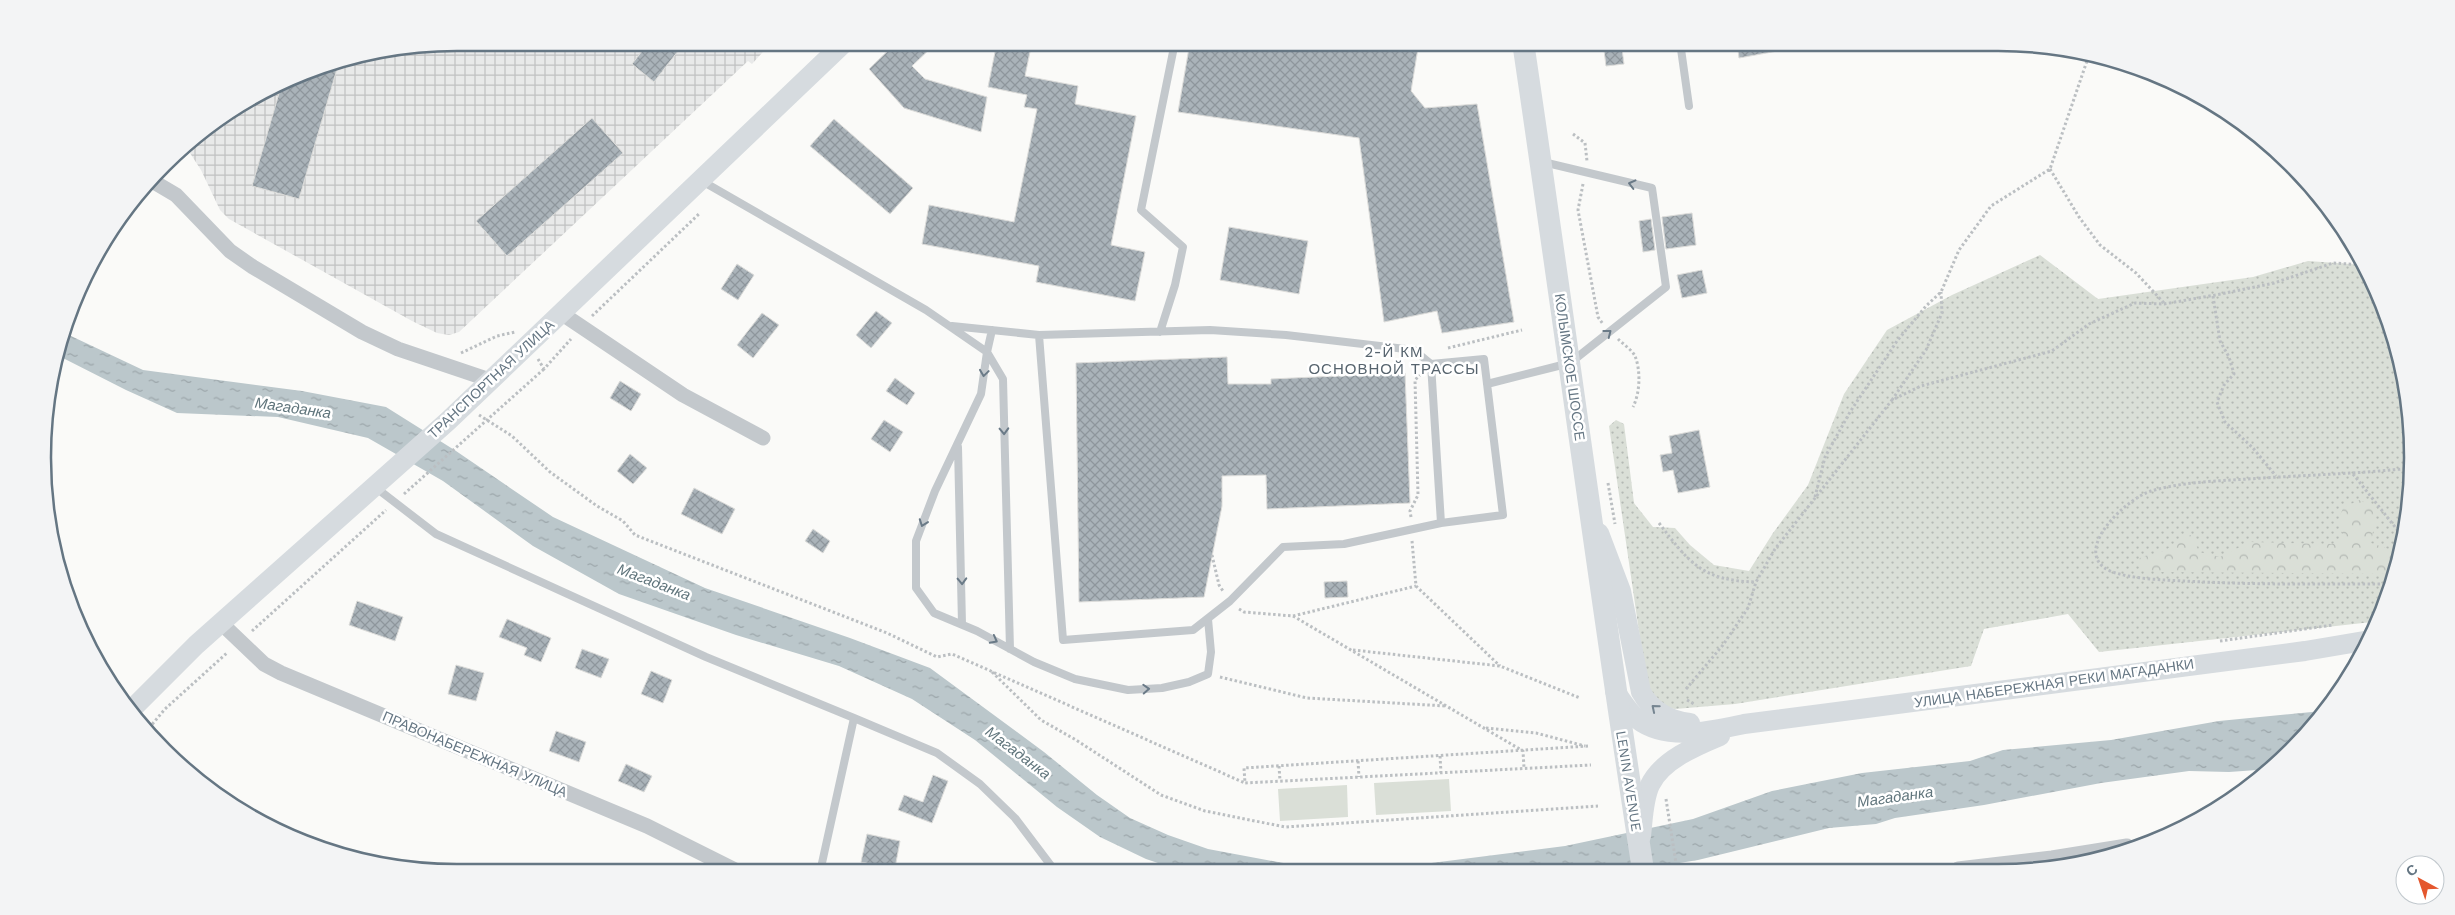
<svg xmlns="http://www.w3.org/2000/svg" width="2455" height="915" viewBox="0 0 2455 915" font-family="'Work Sans',sans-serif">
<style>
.industrial{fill:url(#industrial-grid)}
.grass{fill:url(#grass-dots)}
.forest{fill:url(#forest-crowns)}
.park{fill:#dadfd7}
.water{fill:url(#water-ripples)}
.building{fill:url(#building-cross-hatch);stroke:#dcdcda}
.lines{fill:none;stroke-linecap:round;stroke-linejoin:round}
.path{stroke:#bbbfc2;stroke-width:3;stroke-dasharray:2.5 2.5;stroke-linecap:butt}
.lane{stroke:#c3c8cc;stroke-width:8}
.street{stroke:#c3c8cc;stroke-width:15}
.secondary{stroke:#d6dbdf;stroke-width:20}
.primary{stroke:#d6dbdf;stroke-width:22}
.oneway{stroke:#6a7a87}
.oneway2{stroke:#768591}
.labels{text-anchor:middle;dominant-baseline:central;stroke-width:5;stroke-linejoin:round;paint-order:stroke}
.street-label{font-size:14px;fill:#657683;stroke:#fff}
.neighbourhood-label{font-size:15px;letter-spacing:1px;fill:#57646e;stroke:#fff}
.water-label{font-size:15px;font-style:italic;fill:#60757c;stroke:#fff}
.rim{fill:none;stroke:#657683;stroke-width:2.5}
</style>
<defs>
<pattern id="industrial-grid" width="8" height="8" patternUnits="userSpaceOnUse" patternTransform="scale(1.25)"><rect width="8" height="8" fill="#e8e9e9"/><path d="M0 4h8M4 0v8" fill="none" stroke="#c0c1c2"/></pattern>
<pattern id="grass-dots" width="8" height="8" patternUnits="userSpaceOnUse" patternTransform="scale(1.25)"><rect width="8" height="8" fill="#dadfd7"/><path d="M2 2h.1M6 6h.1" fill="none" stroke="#b4b9b4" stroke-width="1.8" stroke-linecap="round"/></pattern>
<pattern id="forest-crowns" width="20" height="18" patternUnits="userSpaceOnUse" patternTransform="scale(1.25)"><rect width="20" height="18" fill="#dadfd7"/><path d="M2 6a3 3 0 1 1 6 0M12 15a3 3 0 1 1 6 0" fill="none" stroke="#b4b9b4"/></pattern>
<pattern id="water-ripples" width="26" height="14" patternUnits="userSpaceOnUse" patternTransform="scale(1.25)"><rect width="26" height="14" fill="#bbc7cb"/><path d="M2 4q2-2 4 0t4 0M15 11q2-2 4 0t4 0" fill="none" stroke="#9ca6aa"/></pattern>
<pattern id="building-cross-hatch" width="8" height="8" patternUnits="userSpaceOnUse" patternTransform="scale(1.25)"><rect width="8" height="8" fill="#aab3b9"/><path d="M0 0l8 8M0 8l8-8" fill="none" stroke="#8e969c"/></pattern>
</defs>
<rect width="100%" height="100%" fill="#fafaf8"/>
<path class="industrial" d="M458 43H771L752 64 748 61 459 332 449 335 437 333 412 321 229 219 220 210 201 170 186 147V144L250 98 324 65Z"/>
<path class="grass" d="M2040 255 2098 299 2253 277 2308 261 2364 265 2391 324 2409 404 2412 485 2398 565 2372 622 2099 652 2068 614 1984 629 1971 666 1735 704 1675 709 1664 707 1648 693 1609 426 1616 420 1624 424 1634 503 1653 527 1675 528 1690 545 1714 565 1749 571 1773 533 1808 485 1844 394 1887 330 1952 295Z"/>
<path class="forest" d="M2359 500 2377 508 2371 543 2400 553 2394 574 2158 572 2142 569 2135 563C2142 553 2155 556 2165 550 2178 544 2172 538 2192 535L2199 552 2220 557 2250 542 2331 544 2344 538 2338 521 2343 508Z"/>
<path class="park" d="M1449 779 1451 811 1376 815 1374 783Z
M1347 785 1348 817 1280 821 1278 789Z"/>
<path class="water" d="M63 330 71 336 143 370 302 391 386 407 456 451 553 517 705 588 850 638 930 668 1044 752 1097 795 1130 818 1168 835 1208 849 1305 867 1392 868 1565 846 1693 819 1772 791 1862 773 1970 761 2003 750 2111 740 2219 721 2322 711 2271 769 2229 772 2189 771 2101 783 1984 805 1895 818 1876 824 1829 828 1698 860 1636 870 1182 871 1146 859 1100 837 1057 807 975 740 912 699 839 666 736 635 619 594 533 546 443 481 368 438 278 417 177 413 126 390 57 355Z"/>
<path class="building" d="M649 42H685L654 82 632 64Z
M897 42H937L912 66 925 79 987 97 981 132 904 108 869 69Z
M997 42H1032L1025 76 1078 86 1075 104 1136 116 1111 245 1145 252 1135 301 1036 282 1039 266 922 244 929 205 1014 222 1037 109 1024 107 1027 95 988 87Z
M1190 42H1419L1411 91 1425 108 1477 104 1514 322 1442 333 1437 311 1384 322 1359 138 1178 112Z
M1603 42H1621L1624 64 1606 66Z
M1737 42H1783V50L1739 58Z
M339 62 299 199 252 186 282 83 324 65Z
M592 118 623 153 507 256 476 221Z
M834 119 913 188 890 214 810 146Z
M1692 213 1696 245 1666 249 1662 217Z
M1651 219 1655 250 1643 252 1639 221Z
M1229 227 1308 241 1299 294 1220 280Z
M737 264 754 275 738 300 721 289Z
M1702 270 1707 293 1682 298 1677 275Z
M876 311 892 323 871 348 856 335Z
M762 313 779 325 753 358 737 345Z
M1227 357 1228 384H1271V379L1405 373 1410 503 1267 509 1266 475 1222 476V506L1204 597 1079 602 1076 363Z
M895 378 915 393 907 405 886 391Z
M620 381 641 394 631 411 610 398Z
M884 420 903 432 890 452 871 439Z
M1699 430 1710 487 1678 493 1673 470 1663 472 1660 455 1672 453 1669 436Z
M630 454 647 468 633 484 617 471Z
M694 488 735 509 722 534 681 514Z
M813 529 830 541 823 553 805 541Z
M1347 581 1348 597 1325 598 1324 582Z
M357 601 403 617 395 641 349 625Z
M507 619 551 638 541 662 524 655 527 648 499 637Z
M582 649 609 659 601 678 575 668Z
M456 665 484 673 476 701 448 694Z
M651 671 672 680 663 703 641 694Z
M556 731 586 742 579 762 549 751Z
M626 764 652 776 644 792 618 781Z
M933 775 948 781 932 823 898 810 904 795 923 802Z
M867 834 900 841 895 868 861 862Z"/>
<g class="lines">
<path class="path" d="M1573 134 1585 143 1587 161
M2050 169 2079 217 2100 245 2136 273 2164 303
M1583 184 1578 210 1598 317 1603 324
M2213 296 2220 341 2229 357 2234 374 2224 385 2217 402 2225 422 2253 448 2276 476
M592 316 700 213
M1618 339C1623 344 1632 350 1635 356 1641 371 1640 393 1633 407
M1448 348 1522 330
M461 353 497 336 515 332
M538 359 544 369 571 339
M1892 400 1926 350 1942 313 1941 292
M479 415 512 436 550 472 597 506 623 521 635 535 887 633 937 657 952 654 1245 783
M2353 474 2403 537
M1608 483 1615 524
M404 494 544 369
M1815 497 1825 457 1850 412 1897 341 1926 306 1941 292 1959 250 1991 206 2050 169 2089 55
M1411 517 1410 511 1418 495 1415 380 1420 375
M1659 523C1689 563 1703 581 1756 582
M1412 541 1416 586 1500 666
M1212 555 1219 585 1223 591
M2390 584C2322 584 2253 585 2185 581 2164 580 2130 579 2110 571 2069 552 2127 498 2151 491 2182 482 2216 481 2248 479 2303 475 2357 474 2411 468
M1239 609 1244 612 1293 616 1523 751 1524 768
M1293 616 1416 586
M252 631 386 510
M2220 641 2333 625
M1353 650 1500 666 1580 698
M992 672 1041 720 1076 740 1161 795 1205 811 1285 827 1598 806
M1220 677 1307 698 1446 706
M1686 689 1723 645 1748 608 1756 582 1775 549 1892 400 1921 386 2052 351 2089 324 2135 303 2164 304 2221 294 2274 283 2333 263 2364 265
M1687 700 1694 704
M149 728 165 709 228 652
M1486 728 1536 733 1585 746
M1588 746 1244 768 1245 783 1591 765
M1440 756 1441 773
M1358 761 1359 777
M1279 766 1280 781
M1666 799 1677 870"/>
<path class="lane" d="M1475 42H1493
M1680 42 1689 106
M702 181 926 310 987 352 981 394 935 491 916 541V588L934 613 977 631 1034 662 1075 679 1128 690 1162 688 1189 682 1208 674 1211 652 1208 619
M952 326 1039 335 1210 330 1286 335 1414 350 1431 364 1441 523 1503 515 1484 359 1431 364
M992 330 987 352 1003 379 1010 649
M1160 332 1175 285 1183 247 1141 210 1175 42
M1039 335 1063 640 1193 630 1230 601 1283 547 1344 544 1441 523
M1487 384 1570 363 1666 287 1652 188 1543 162
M958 447 962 624
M375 487 436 534 706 657 854 718 820 872
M854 718 937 753 980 784 1015 818 1055 871"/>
<path class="street" d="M154 182 176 195 230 251 253 267 362 332 398 349 490 380
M561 313 683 395 763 438
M221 623 264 664 281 673 647 826 739 872
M1958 869 2052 858 2127 846"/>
<path class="secondary" d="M1599 533 1621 591 1641 692C1651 710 1669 721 1690 723
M1615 691C1622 701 1628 711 1637 719 1666 742 1711 731 1744 724L2305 651 2364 641
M132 709 196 645 448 421 845 42
M1641 836C1643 820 1643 800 1650 785 1662 760 1696 746 1720 736"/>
<path class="primary" d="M1523 42C1564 318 1600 594 1643 870"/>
</g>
<defs><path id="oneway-chevron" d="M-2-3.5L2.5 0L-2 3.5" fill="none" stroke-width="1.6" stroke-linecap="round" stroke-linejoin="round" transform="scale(1.25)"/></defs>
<g class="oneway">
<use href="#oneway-chevron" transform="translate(1632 184) rotate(-166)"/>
<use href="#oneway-chevron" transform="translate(1608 333) rotate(-38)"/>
<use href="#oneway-chevron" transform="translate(984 373) rotate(98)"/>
<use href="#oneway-chevron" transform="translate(1004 431) rotate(88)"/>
<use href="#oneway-chevron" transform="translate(923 523) rotate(110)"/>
<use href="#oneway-chevron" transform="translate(962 581) rotate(88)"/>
<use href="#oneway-chevron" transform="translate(994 640) rotate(28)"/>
<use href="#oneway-chevron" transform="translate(1146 689) rotate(-3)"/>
</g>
<use class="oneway2" href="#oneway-chevron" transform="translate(1655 708) rotate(-140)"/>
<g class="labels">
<g class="street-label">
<text transform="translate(1570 367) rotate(82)">КОЛЫМСКОЕ ШОССЕ</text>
<text transform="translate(491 379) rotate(-43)">ТРАНСПОРТНАЯ УЛИЦА</text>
<text transform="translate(2054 683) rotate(-8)">УЛИЦА НАБЕРЕЖНАЯ РЕКИ МАГАДАНКИ</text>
<text transform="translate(475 754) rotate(23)">ПРАВОНАБЕРЕЖНАЯ УЛИЦА</text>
<text transform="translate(1629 781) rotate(81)">LENIN AVENUE</text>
</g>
<g class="neighbourhood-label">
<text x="1394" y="352">2-Й КМ<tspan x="1394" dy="17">ОСНОВНОЙ ТРАССЫ</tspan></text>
</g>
<g class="water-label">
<text transform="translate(293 408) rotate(8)">Магаданка</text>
<text transform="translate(654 582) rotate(21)">Магаданка</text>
<text transform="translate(1018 753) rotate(37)">Магаданка</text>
<text transform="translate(1895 797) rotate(-8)">Магаданка</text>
</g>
</g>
<path d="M0 0H2455V915H0ZM457 51H1998A406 406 0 0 1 2404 457V458A406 406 0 0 1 1998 864H457A406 406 0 0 1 51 458V457A406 406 0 0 1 457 51Z" fill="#f3f4f5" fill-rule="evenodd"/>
<path class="rim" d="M457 51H1998A406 406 0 0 1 2404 457V458A406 406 0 0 1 1998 864H457A406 406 0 0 1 51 458V457A406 406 0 0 1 457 51Z"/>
<g transform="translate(2420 880) rotate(320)"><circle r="24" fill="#ffffff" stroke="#c1c8cd"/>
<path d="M0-4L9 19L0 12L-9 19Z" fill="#e4572e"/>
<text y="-8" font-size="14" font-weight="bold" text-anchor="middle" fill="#657683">С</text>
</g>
</svg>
